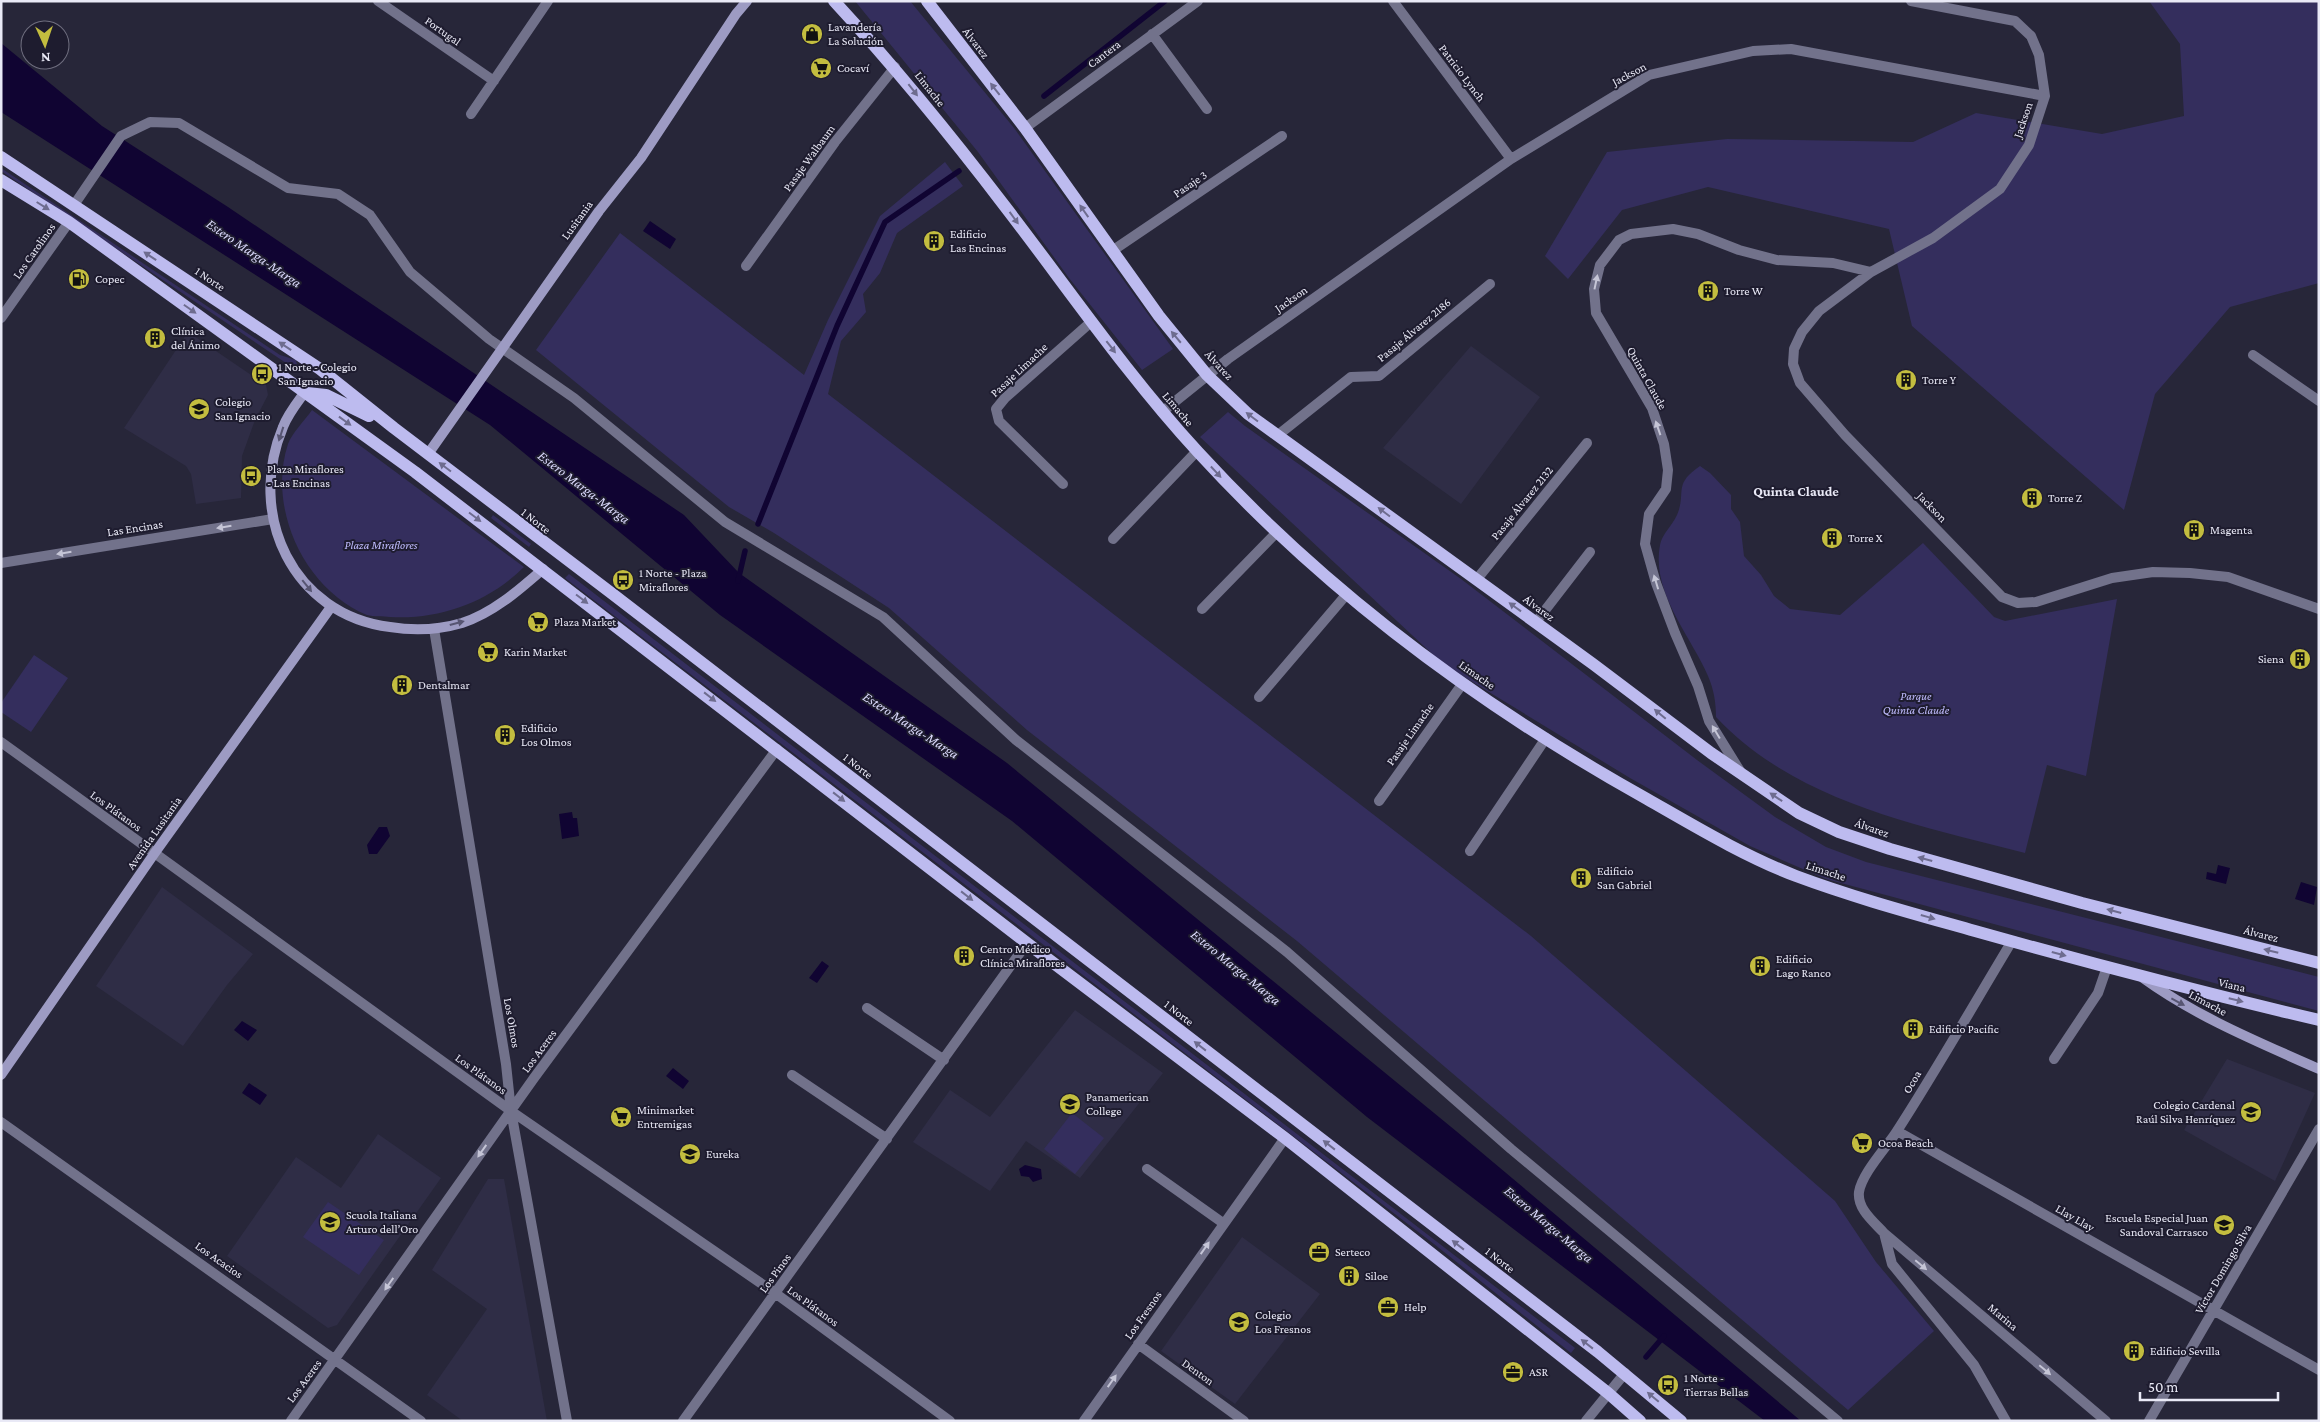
<svg xmlns="http://www.w3.org/2000/svg" width="2320" height="1422" viewBox="0 0 2320 1422" font-family="'Crimson Pro',serif">
<style>
.built{fill:#2f2d46}
.green{fill:#342e5d}
.water{fill:#100432}
.lines{fill:none;stroke-linecap:round;stroke-linejoin:round}
.stream{stroke:#100432;stroke-width:5.5}
.street{stroke:#72728b;stroke-width:10}
.secondary{stroke:#9d9bc3;stroke-width:10}
.primary{stroke:#bdbbef;stroke-width:12}
.oneway{fill:#6e6c8f}
.oneway2{fill:#c5c5d6}
.oneway3{fill:#575572}
.labels{text-anchor:middle;dominant-baseline:central;stroke-width:4;stroke-linejoin:round;paint-order:stroke}
.poi-label{font-size:12px;fill:#e9e9f6;stroke:#1e1c2f;text-anchor:start}
.street-label{font-size:12px;fill:#e9e9f6;stroke:#1e1c2f}
.park-label{font-size:12px;font-style:italic;fill:#c0bcfe;stroke:#1e1c2f}
.water-label{font-size:14px;font-style:italic;fill:#dbdafc;stroke:#1e1c2f}
.neighbourhood-label{font-size:14px;font-weight:bold;fill:#e9e9f6;stroke:#1e1c2f}
</style>
<rect width="100%" height="100%" fill="#272639"/>
<path class="built" d="M188 332 266 385 268 395 255 420 242 456 241 498 196 504 191 474 186 466 124 428Z
M1471 346 1540 397 1461 504 1383 448Z
M162 887 253 954 227 985 183 1046 96 986Z
M1075 1010 1163 1073 1080 1178 1026 1141 990 1191 913 1142 950 1090 990 1117Z
M2227 1059 2315 1093 2275 1181 2184 1130Z
M378 1134 441 1178 337 1325 328 1328 227 1256 296 1157 341 1188Z
M488 1179H504L547 1421H463L427 1395 487 1309 432 1270Z
M1242 1237 1320 1294 1235 1404 1161 1351Z"/>
<path class="green" d="M855 1H910L1014 128 1173 349 1142 370 1069 278 978 152Z
M2149 1H2319V283L2230 307 2155 394 2124 510 1912 326 1889 229 1708 187 1622 210 1568 279 1545 256 1607 152 1727 139 1913 142 1976 113 2102 134 2184 116 2180 44Z
M945 162 963 186 897 233 880 273 863 294 866 312 841 341 828 394 1531 936 1835 1201 1876 1262 1934 1331 1848 1410 1297 941 1027 730 889 608 774 533 729 507 536 350 620 233 804 375 828 320 880 216Z
M1 168 280 355 296 360 297 365H289L1 171Z
M312 410 524 567C489 602 440 620 390 617 383 616 374 617 367 615 304 589 267 508 288 444 292 433 305 420 312 410Z
M1228 412 1245 426 1461 579 1697 760 1775 817 1826 847 1866 862 2319 977V1011L1826 879 1750 846 1630 778 1443 664 1200 437Z
M1700 466 1710 473 1731 495V509L1740 522 1744 556 1761 575 1774 596 1790 609 1840 615 1923 543 1994 617 2005 621 2117 599 2086 776 2047 765 2025 853C1917 825 1796 802 1716 717 1716 703 1714 690 1708 676 1691 636 1651 593 1660 545 1662 534 1672 526 1677 515 1687 492 1672 485 1700 466Z
M493 515 531 544 529 547 491 518Z
M569 574 1575 1348 1571 1353 1434 1244 565 578Z
M34 655 68 678 31 732 1 712V703Z
M1072 1113 1104 1138 1075 1174 1044 1149Z
M328 1202 384 1240 359 1275 303 1237Z"/>
<path class="water" d="M1 43 102 126 228 207 684 515 739 573 1007 763 1456 1131 1801 1421H1765L1367 1117 1012 821 720 615 490 425 1 112Z
M650 221 676 239 670 249 643 231Z
M572 812 573 818H577L579 836 562 839 559 814Z
M379 827H387L390 836 377 854H369L367 845Z
M2218 865 2230 868 2226 884 2206 879 2207 872 2216 874Z
M2301 882 2317 887 2314 905 2295 899Z
M822 961 829 966 817 983 809 978Z
M242 1021 257 1030 248 1041 234 1030Z
M673 1068 689 1081 683 1089 666 1076Z
M249 1083 267 1095 260 1105 242 1093Z
M1025 1165 1041 1169 1042 1179 1033 1182 1029 1177 1021 1176 1019 1169Z"/>
<g class="lines">
<path class="stream" d="M1044 96 1165 1
M758 524 837 326 885 222 959 171
M738 581 745 551
M1646 1357 1664 1336"/>
<path class="street" d="M378 1 494 81
M1393 1 1511 159
M1911 1 2015 21 2031 36 2039 55 2045 96
M1152 34 1207 109
M2045 96 2029 145 2000 189 1933 238 1871 272 1819 311 1802 332 1794 349 1793 364 1800 383 1845 435 2002 597 2018 603 2036 602 2112 578 2153 572 2190 573 2228 577 2319 609
M471 114 548 1
M1025 128 1198 1
M74 205 121 136 150 122 179 123 288 188 338 194 370 215 410 272 489 339 574 398 725 522 883 617 1016 740 1287 952 1511 1149 1838 1421
M1112 251 1282 136
M746 266 835 142 895 67
M1 318 69 222
M2253 355 2319 401
M1162 412 1228 359 1511 159 1649 75 1753 51 1791 49 2045 96
M1278 435 1351 377 1379 376 1490 284
M1063 484 999 421 996 409 1005 398 1091 322
M1113 539 1197 451
M1 563 273 519
M1477 579 1587 443
M1202 609 1277 532
M1536 622 1590 552
M434 629 506 1064 511 1111 567 1421
M1259 697 1346 595
M1 742 511 1111 775 1293 950 1421
M1740 771 1709 721 1698 686 1675 633 1656 583 1645 544 1649 514 1666 489 1668 470 1664 444 1652 408 1596 313 1594 289 1600 265 1619 240 1631 234 1673 229 1698 234 1739 250 1777 260 1833 263 1871 272
M1379 801 1463 683
M1470 851 1546 738
M2012 941C1974 1004 1937 1069 1897 1131 1887 1147 1862 1173 1859 1192 1857 1209 1874 1222 1884 1233L2106 1421
M867 1008 944 1060
M2054 1059 2098 993 2107 967
M792 1075 887 1139
M1 1122 421 1421
M1897 1131 2319 1370
M1147 1169 1223 1223
M1884 1233 1892 1264 1974 1365 2006 1421
M1138 1344 1244 1421
M291 1421 534 1078 777 749
M683 1421 1027 943
M1084 1421 1285 1138
M1586 1421 1625 1373
M2149 1421 2319 1129"/>
<path class="secondary" d="M305 392C297 403 288 414 283 427 246 515 293 615 390 627 414 631 438 630 462 623 493 613 519 590 543 569
M428 454 599 211 641 158 736 14 747 1
M2143 978C2197 1017 2258 1042 2319 1069
M1 1075 154 854 331 607"/>
<path class="primary" d="M834 1C896 68 952 137 1007 209 1070 291 1128 376 1198 452 1326 592 1482 707 1647 799 1696 827 1744 856 1796 876 1855 898 1915 914 1975 931 2089 963 2204 993 2319 1020
M927 1 1025 128 1159 316 1207 375 1248 414 1593 664 1711 753 1799 813 1839 832 1890 849 2082 903 2319 963
M1 157 320 369 394 428 610 592 1598 1352 1681 1421
M1 180 69 222 415 472 1027 943 1285 1138 1608 1393 1640 1421
M307 393 326 395 369 416"/>
</g>
<defs><path id="oneway-solid" d="M-6-.8H1V-3.2L6.5 0L1 3.2V.8H-6Z" transform="scale(1.25)"/></defs>
<g class="oneway">
<use href="#oneway-solid" transform="translate(995 89) rotate(-128)"/>
<use href="#oneway-solid" transform="translate(913 90) rotate(52)"/>
<use href="#oneway-solid" transform="translate(43 206) rotate(32)"/>
<use href="#oneway-solid" transform="translate(1084 211) rotate(-125)"/>
<use href="#oneway-solid" transform="translate(1014 218) rotate(54)"/>
<use href="#oneway-solid" transform="translate(150 256) rotate(-146)"/>
<use href="#oneway-solid" transform="translate(190 309) rotate(35)"/>
<use href="#oneway-solid" transform="translate(1176 337) rotate(-130)"/>
<use href="#oneway-solid" transform="translate(285 346) rotate(-146)"/>
<use href="#oneway-solid" transform="translate(1111 347) rotate(52)"/>
<use href="#oneway-solid" transform="translate(1252 417) rotate(-143)"/>
<use href="#oneway-solid" transform="translate(345 421) rotate(36)"/>
<use href="#oneway-solid" transform="translate(445 467) rotate(-143)"/>
<use href="#oneway-solid" transform="translate(1216 472) rotate(47)"/>
<use href="#oneway-solid" transform="translate(1384 512) rotate(-143)"/>
<use href="#oneway-solid" transform="translate(475 517) rotate(37)"/>
<use href="#oneway-solid" transform="translate(582 599) rotate(37)"/>
<use href="#oneway-solid" transform="translate(1515 607) rotate(-144)"/>
<use href="#oneway-solid" transform="translate(710 697) rotate(38)"/>
<use href="#oneway-solid" transform="translate(1660 714) rotate(-140)"/>
<use href="#oneway-solid" transform="translate(839 797) rotate(38)"/>
<use href="#oneway-solid" transform="translate(1776 797) rotate(-146)"/>
<use href="#oneway-solid" transform="translate(1925 859) rotate(-165)"/>
<use href="#oneway-solid" transform="translate(967 896) rotate(38)"/>
<use href="#oneway-solid" transform="translate(2114 911) rotate(-165)"/>
<use href="#oneway-solid" transform="translate(1928 917) rotate(16)"/>
<use href="#oneway-solid" transform="translate(2271 951) rotate(-166)"/>
<use href="#oneway-solid" transform="translate(2059 954) rotate(15)"/>
<use href="#oneway-solid" transform="translate(2236 1000) rotate(14)"/>
<use href="#oneway-solid" transform="translate(1200 1046) rotate(-142)"/>
<use href="#oneway-solid" transform="translate(1329 1145) rotate(-142)"/>
<use href="#oneway-solid" transform="translate(1458 1245) rotate(-142)"/>
<use href="#oneway-solid" transform="translate(1587 1344) rotate(-142)"/>
<use href="#oneway-solid" transform="translate(1653 1397) rotate(-140)"/>
</g>
<g class="oneway2">
<use href="#oneway-solid" transform="translate(1596 282) rotate(-78)"/>
<use href="#oneway-solid" transform="translate(1658 428) rotate(-109)"/>
<use href="#oneway-solid" transform="translate(224 527) rotate(171)"/>
<use href="#oneway-solid" transform="translate(64 553) rotate(171)"/>
<use href="#oneway-solid" transform="translate(1656 582) rotate(-107)"/>
<use href="#oneway-solid" transform="translate(1716 732) rotate(-121)"/>
<use href="#oneway-solid" transform="translate(482 1151) rotate(125)"/>
<use href="#oneway-solid" transform="translate(1205 1248) rotate(-55)"/>
<use href="#oneway-solid" transform="translate(1921 1265) rotate(40)"/>
<use href="#oneway-solid" transform="translate(389 1284) rotate(125)"/>
<use href="#oneway-solid" transform="translate(2045 1370) rotate(40)"/>
<use href="#oneway-solid" transform="translate(1112 1381) rotate(-55)"/>
</g>
<g class="oneway3">
<use href="#oneway-solid" transform="translate(281 434) rotate(108)"/>
<use href="#oneway-solid" transform="translate(307 586) rotate(51)"/>
<use href="#oneway-solid" transform="translate(457 623) rotate(-15)"/>
<use href="#oneway-solid" transform="translate(2178 1002) rotate(28)"/>
</g>
<defs>
<g id="shop-disc" transform="scale(1.125)"><circle r="9.5" fill="#c3bd3f" stroke="#1e1c2f"/><path d="M-5-2.5h2.3a2.7 3.5 0 0 1 5.4 0H5L5.5 6h-11ZM-1.5-2.5h3a1.5 2.3 0 0 0-3 0Z" fill="#111"/></g>
<g id="supermarket-disc" transform="scale(1.125)"><circle r="9.5" fill="#c3bd3f" stroke="#1e1c2f"/><path d="M-6-5.5h2.5l.6 2H6L4.5 2H-2.5L-4.4-4H-6ZM-1.5 3.2a1.3 1.3 0 1 0 .1 0ZM3 3.2a1.3 1.3 0 1 0 .1 0Z" fill="#111"/></g>
<g id="building-disc" transform="scale(1.125)"><circle r="9.5" fill="#c3bd3f" stroke="#1e1c2f"/><path d="M-4-6H4V6H1V3H-1V6H-4ZM-2.5-4.3h1.7v1.8h-1.7ZM.8-4.3h1.7v1.8H.8ZM-2.5-1h1.7V.8h-1.7ZM.8-1h1.7V.8H.8Z" fill="#111"/></g>
<g id="fuel-disc" transform="scale(1.125)"><circle r="9.5" fill="#c3bd3f" stroke="#1e1c2f"/><path d="M-5.5-6h7V0h2V4h1.3V-2.5L3-4.5l.8-.8L6-3V5H2.5V1h-1V6h-7ZM-4.2-4.7v3.2H.2V-4.7Z" fill="#111"/></g>
<g id="bus-disc" transform="scale(1.125)"><circle r="9.5" fill="#c3bd3f" stroke="#1e1c2f"/><path d="M-5-6H5V4H4V6H2V4H-2V6H-4V4H-5ZM-3.5-4V0h7V-4ZM-3.5 1.2v1.5H-2V1.2ZM2 1.2v1.5H3.5V1.2Z" fill="#111"/></g>
<g id="school-disc" transform="scale(1.125)"><circle r="9.5" fill="#c3bd3f" stroke="#1e1c2f"/><path d="M0-5L7-2L0 1L-7-2ZM-4 1L0 2.5L4 1V4Q0 6-4 4Z" fill="#111"/></g>
<g id="office-disc" transform="scale(1.125)"><circle r="9.5" fill="#c3bd3f" stroke="#1e1c2f"/><path d="M-6-3h4V-5.5h4V-3h4V5H-6ZM-1-4.5V-3h2v-1.5ZM-6 0V1H6V0Z" fill="#111"/></g>
</defs>
<g fill-rule="evenodd">
<use href="#shop-disc" x="812" y="34"/>
<use href="#supermarket-disc" x="821" y="68"/>
<use href="#building-disc" x="934" y="241"/>
<use href="#fuel-disc" x="79" y="279"/>
<use href="#building-disc" x="1708" y="291"/>
<use href="#building-disc" x="155" y="338"/>
<use href="#bus-disc" x="262" y="374"/>
<use href="#building-disc" x="1906" y="380"/>
<use href="#school-disc" x="199" y="409"/>
<use href="#bus-disc" x="251" y="476"/>
<use href="#building-disc" x="2032" y="498"/>
<use href="#building-disc" x="2194" y="530"/>
<use href="#building-disc" x="1832" y="538"/>
<use href="#bus-disc" x="623" y="580"/>
<use href="#supermarket-disc" x="538" y="622"/>
<use href="#supermarket-disc" x="488" y="652"/>
<use href="#building-disc" x="2300" y="659"/>
<use href="#building-disc" x="402" y="685"/>
<use href="#building-disc" x="505" y="735"/>
<use href="#building-disc" x="1581" y="878"/>
<use href="#building-disc" x="964" y="956"/>
<use href="#building-disc" x="1760" y="966"/>
<use href="#building-disc" x="1913" y="1029"/>
<use href="#school-disc" x="1070" y="1104"/>
<use href="#school-disc" x="2251" y="1112"/>
<use href="#supermarket-disc" x="621" y="1117"/>
<use href="#supermarket-disc" x="1862" y="1143"/>
<use href="#school-disc" x="690" y="1154"/>
<use href="#school-disc" x="330" y="1222"/>
<use href="#school-disc" x="2224" y="1225"/>
<use href="#office-disc" x="1319" y="1252"/>
<use href="#building-disc" x="1349" y="1276"/>
<use href="#office-disc" x="1388" y="1307"/>
<use href="#school-disc" x="1239" y="1322"/>
<use href="#building-disc" x="2134" y="1351"/>
<use href="#office-disc" x="1513" y="1372"/>
<use href="#bus-disc" x="1668" y="1385"/>
</g>
<g class="labels">
<g class="poi-label">
<text x="828" y="27">Lavandería<tspan x="828" dy="14">La Solución</tspan></text>
<text x="837" y="68">Cocaví</text>
<text x="950" y="234">Edificio<tspan x="950" dy="14">Las Encinas</tspan></text>
<text x="95" y="279">Copec</text>
<text x="1724" y="291">Torre W</text>
<text x="171" y="331">Clínica<tspan x="171" dy="14">del Ánimo</tspan></text>
<text x="278" y="367">1 Norte - Colegio<tspan x="278" dy="14">San Ignacio</tspan></text>
<text x="1922" y="380">Torre Y</text>
<text x="215" y="402">Colegio<tspan x="215" dy="14">San Ignacio</tspan></text>
<text x="267" y="469">Plaza Miraflores<tspan x="267" dy="14">- Las Encinas</tspan></text>
<text x="2048" y="498">Torre Z</text>
<text x="2210" y="530">Magenta</text>
<text x="1848" y="538">Torre X</text>
<text x="639" y="573">1 Norte - Plaza<tspan x="639" dy="14">Miraflores</tspan></text>
<text x="554" y="622">Plaza Market</text>
<text x="504" y="652">Karin Market</text>
<text x="2284" y="659" text-anchor="end">Siena</text>
<text x="418" y="685">Dentalmar</text>
<text x="521" y="728">Edificio<tspan x="521" dy="14">Los Olmos</tspan></text>
<text x="1597" y="871">Edificio<tspan x="1597" dy="14">San Gabriel</tspan></text>
<text x="980" y="949">Centro Médico<tspan x="980" dy="14">Clínica Miraflores</tspan></text>
<text x="1776" y="959">Edificio<tspan x="1776" dy="14">Lago Ranco</tspan></text>
<text x="1929" y="1029">Edificio Pacific</text>
<text x="1086" y="1097">Panamerican<tspan x="1086" dy="14">College</tspan></text>
<text x="2235" y="1105" text-anchor="end">Colegio Cardenal<tspan x="2235" dy="14">Raúl Silva Henríquez</tspan></text>
<text x="637" y="1110">Minimarket<tspan x="637" dy="14">Entremigas</tspan></text>
<text x="1878" y="1143">Ocoa Beach</text>
<text x="706" y="1154">Eureka</text>
<text x="346" y="1215">Scuola Italiana<tspan x="346" dy="14">Arturo dell’Oro</tspan></text>
<text x="2208" y="1218" text-anchor="end">Escuela Especial Juan<tspan x="2208" dy="14">Sandoval Carrasco</tspan></text>
<text x="1335" y="1252">Serteco</text>
<text x="1365" y="1276">Siloe</text>
<text x="1404" y="1307">Help</text>
<text x="1255" y="1315">Colegio<tspan x="1255" dy="14">Los Fresnos</tspan></text>
<text x="2150" y="1351">Edificio Sevilla</text>
<text x="1529" y="1372">ASR</text>
<text x="1684" y="1378">1 Norte -<tspan x="1684" dy="14">Tierras Bellas</tspan></text>
</g>
<g class="street-label">
<text transform="translate(443 31) rotate(35)">Portugal</text>
<text transform="translate(976 43) rotate(52)">Álvarez</text>
<text transform="translate(1104 54) rotate(-37)">Cantera</text>
<text transform="translate(1462 73) rotate(53)">Patricio Lynch</text>
<text transform="translate(1629 74) rotate(-28)">Jackson</text>
<text transform="translate(930 89) rotate(52)">Limache</text>
<text transform="translate(2023 120) rotate(-71)">Jackson</text>
<text transform="translate(809 158) rotate(-54)">Pasaje Walbaum</text>
<text transform="translate(1190 184) rotate(-34)">Pasaje 3</text>
<text transform="translate(577 220) rotate(-54)">Lusitania</text>
<text transform="translate(34 251) rotate(-55)">Los Carolinos</text>
<text transform="translate(210 279) rotate(34)">1 Norte</text>
<text transform="translate(1291 299) rotate(-35)">Jackson</text>
<text transform="translate(1414 330) rotate(-40)">Pasaje Álvarez 2186</text>
<text transform="translate(1219 365) rotate(47)">Álvarez</text>
<text transform="translate(1019 370) rotate(-43)">Pasaje Limache</text>
<text transform="translate(1647 378) rotate(61)">Quinta Claude</text>
<text transform="translate(1178 409) rotate(50)">Limache</text>
<text transform="translate(1522 503) rotate(-51)">Pasaje Álvarez 2132</text>
<text transform="translate(1932 507) rotate(46)">Jackson</text>
<text transform="translate(536 521) rotate(38)">1 Norte</text>
<text transform="translate(135 528) rotate(-9)">Las Encinas</text>
<text transform="translate(1539 608) rotate(36)">Álvarez</text>
<text transform="translate(1477 675) rotate(35)">Limache</text>
<text transform="translate(1410 734) rotate(-55)">Pasaje Limache</text>
<text transform="translate(858 766) rotate(38)">1 Norte</text>
<text transform="translate(116 811) rotate(36)">Los Plátanos</text>
<text transform="translate(1872 828) rotate(19)">Álvarez</text>
<text transform="translate(154 833) rotate(-55)">Avenida Lusitania</text>
<text transform="translate(1826 871) rotate(18)">Limache</text>
<text transform="translate(2261 934) rotate(14)">Álvarez</text>
<text transform="translate(2232 985) rotate(14)">Viana</text>
<text transform="translate(2208 1003) rotate(28)">Limache</text>
<text transform="translate(1179 1013) rotate(38)">1 Norte</text>
<text transform="translate(512 1023) rotate(80)">Los Olmos</text>
<text transform="translate(539 1051) rotate(-54)">Los Aceres</text>
<text transform="translate(481 1074) rotate(36)">Los Plátanos</text>
<text transform="translate(1912 1082) rotate(-59)">Ocoa</text>
<text transform="translate(2075 1218) rotate(30)">Llay Llay</text>
<text transform="translate(219 1260) rotate(35)">Los Acacios</text>
<text transform="translate(1500 1260) rotate(38)">1 Norte</text>
<text transform="translate(2223 1269) rotate(-60)">Víctor Domingo Silva</text>
<text transform="translate(775 1273) rotate(-54)">Los Pinos</text>
<text transform="translate(813 1306) rotate(36)">Los Plátanos</text>
<text transform="translate(1143 1315) rotate(-55)">Los Fresnos</text>
<text transform="translate(2003 1317) rotate(40)">Marina</text>
<text transform="translate(1198 1372) rotate(36)">Denton</text>
<text transform="translate(304 1381) rotate(-54)">Los Aceres</text>
</g>
<g class="park-label">
<text x="381" y="545">Plaza Miraflores</text>
<text x="1916" y="696">Parque<tspan x="1916" dy="14">Quinta Claude</tspan></text>
</g>
<g class="water-label">
<text transform="translate(254 253) rotate(34)">Estero Marga-Marga</text>
<text transform="translate(584 487) rotate(37)">Estero Marga-Marga</text>
<text transform="translate(911 725) rotate(33)">Estero Marga-Marga</text>
<text transform="translate(1236 967) rotate(39)">Estero Marga-Marga</text>
<text transform="translate(1549 1224) rotate(40)">Estero Marga-Marga</text>
</g>
<g class="neighbourhood-label">
<text x="1796" y="491">Quinta Claude</text>
</g>
</g>
<rect width="2320" height="1422" fill="none" stroke="#e9e9f6" stroke-width="5"/>
<g transform="translate(45 45) rotate(177)"><circle r="24" fill="#1e1c2f" stroke="#6f6e7f"/>
<path d="M0-4L9 19L0 12L-9 19Z" fill="#c3bd3f"/>
<text y="-8" font-size="14" font-weight="bold" text-anchor="middle" fill="#e9e9f6">N</text>
</g>
<path d="M2140 1392v8h138v-8" fill="none" stroke="#e9e9f6" stroke-width="2.5"/>
<text x="2148" y="1392" font-size="15" fill="#e9e9f6" stroke="#1e1c2f" stroke-width="4" paint-order="stroke">50 m</text>
</svg>
